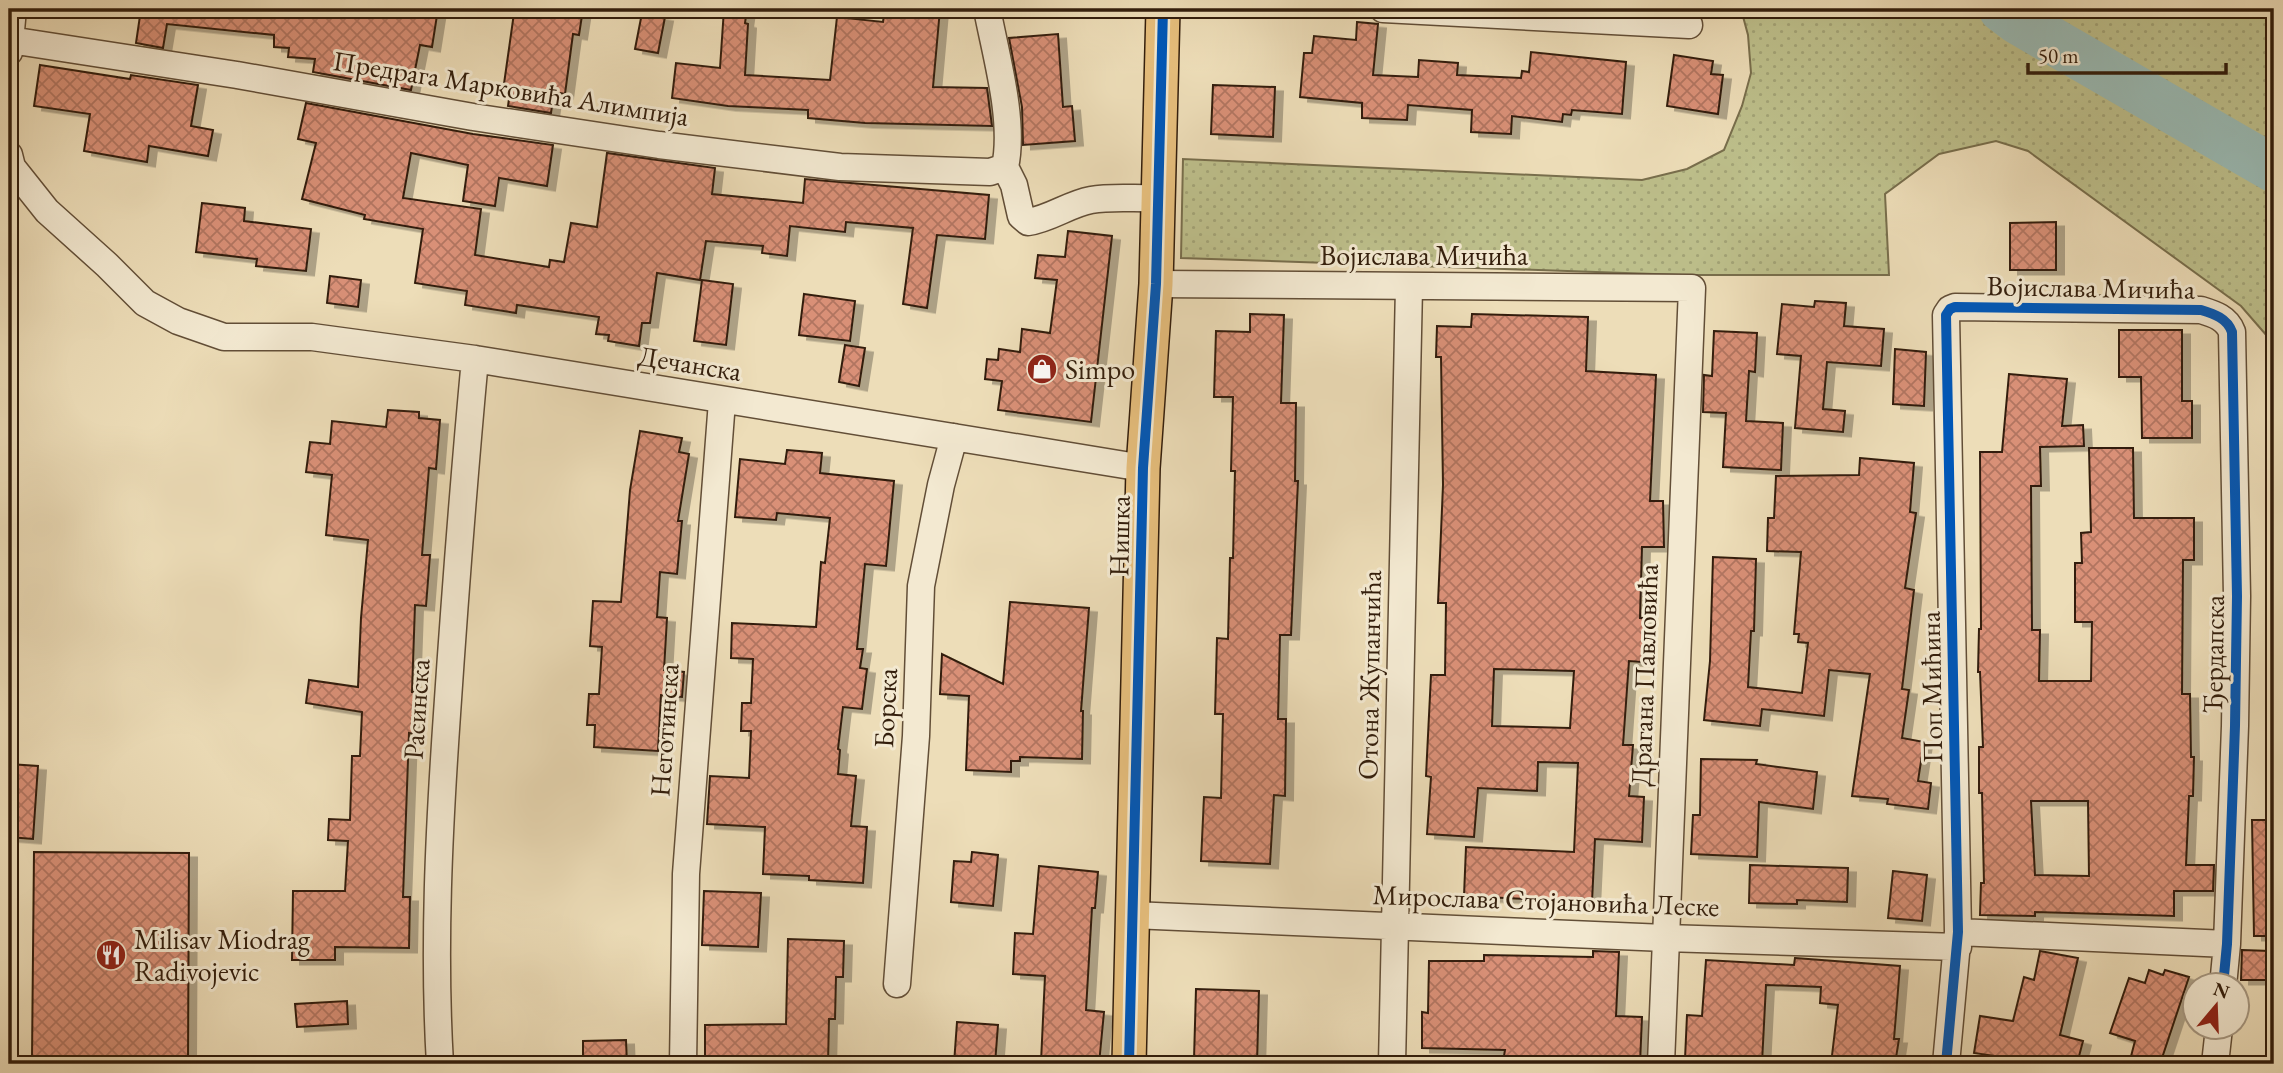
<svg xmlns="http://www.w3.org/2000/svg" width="2283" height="1073" viewBox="0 0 2283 1073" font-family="'EB Garamond',serif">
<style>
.grass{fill:url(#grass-dots);stroke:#786e4c;stroke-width:2}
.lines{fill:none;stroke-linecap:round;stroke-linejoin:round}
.river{stroke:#9abbb5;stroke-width:47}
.building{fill:url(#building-cross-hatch);stroke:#331e0c;stroke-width:2;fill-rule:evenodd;filter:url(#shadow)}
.minor-casing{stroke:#624e37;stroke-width:29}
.major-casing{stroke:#331e0c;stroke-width:36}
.minor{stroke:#f3e9d1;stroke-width:26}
.major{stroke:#e6be7c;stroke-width:33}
.cycleway-casing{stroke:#f3e9d1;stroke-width:15}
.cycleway{stroke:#0057b8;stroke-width:10}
.labels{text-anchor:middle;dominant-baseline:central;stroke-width:6;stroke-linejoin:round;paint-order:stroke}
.street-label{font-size:28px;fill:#331e0c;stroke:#f3e9d1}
.poi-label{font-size:28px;fill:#331e0c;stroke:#f3e9d1;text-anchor:start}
</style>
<defs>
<pattern id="grass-dots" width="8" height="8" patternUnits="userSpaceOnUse" patternTransform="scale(1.75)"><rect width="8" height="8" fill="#bdbf8b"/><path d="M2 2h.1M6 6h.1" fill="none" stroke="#a3a477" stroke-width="1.8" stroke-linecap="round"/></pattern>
<pattern id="building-cross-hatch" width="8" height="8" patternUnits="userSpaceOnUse" patternTransform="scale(1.75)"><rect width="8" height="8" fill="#d99077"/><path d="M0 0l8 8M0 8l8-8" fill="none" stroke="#b17560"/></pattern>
<filter id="shadow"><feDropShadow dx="8" dy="4.5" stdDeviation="0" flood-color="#0004"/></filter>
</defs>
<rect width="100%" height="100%" fill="#edddb8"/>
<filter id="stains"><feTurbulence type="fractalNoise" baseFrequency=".00286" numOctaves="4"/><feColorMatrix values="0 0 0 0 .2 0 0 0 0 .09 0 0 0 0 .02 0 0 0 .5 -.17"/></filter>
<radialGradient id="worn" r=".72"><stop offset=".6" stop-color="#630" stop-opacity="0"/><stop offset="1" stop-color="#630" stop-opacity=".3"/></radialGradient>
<path class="grass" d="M1741 9H2274V344L2241 306 2028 151 1996 141 1939 154 1885 194 1889 275H1683L1181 258 1183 159 1642 180 1687 169 1724 150 1742 106 1751 73 1748 35Z"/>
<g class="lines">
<path class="river" d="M2002 9 2018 21 2274 169"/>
</g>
<path class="building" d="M141 9H275L313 11V9H438L432 47 420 45 411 90 313 72 315 59 288 57 289 48 274 47V35L167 24 163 48 136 43Z
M518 9H583L579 35 573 34 565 94 554 92 551 113 508 106 510 92 503 91 514 13H518Z
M724 9H747L745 23 748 24 745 75 830 80 837 17 883 22 885 9H940L933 87 987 88 992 126 865 123 808 118V110L728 106 672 98 676 63 720 68Z
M642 13 665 17 658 53 635 49Z
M1357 22 1378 24 1373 75 1418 77 1419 60 1458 63 1457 75 1521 78 1522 71 1529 72 1531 52 1626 62 1622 114 1572 110 1571 115 1563 114 1562 122 1512 116 1511 134 1471 132 1472 110 1408 105 1407 120 1362 118V103L1300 97 1304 53H1312L1314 36 1356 40Z
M1058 34 1063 107 1072 106 1075 141 1023 145 1022 107 1009 38Z
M1674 55 1713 61 1711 74 1723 75 1718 114 1667 106Z
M40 65 130 79 131 75 198 85 191 126 213 130 208 156 149 146 147 162 84 151 90 114 34 106Z
M1213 85 1275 87 1273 137 1211 134Z
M306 103 473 134 553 145 547 186 499 178 495 206 463 201 468 165 411 153 403 198 481 209 475 255 549 267 550 260 564 262 571 223 597 227 607 153 715 168 712 194 803 203 805 179 989 195 985 239 937 235 927 308 903 304 913 228 846 222 845 232 790 226 787 256 762 253 763 246 706 241 700 280 657 273 650 323H642L639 346 608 341 609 335 596 334 599 317 517 305 516 313 465 305 467 291 415 283 423 229 364 219 365 215 302 199 316 143 298 139Z
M202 203 245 208 244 221 311 229 306 271 256 266 257 259 196 252Z
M2056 222V270H2010V223Z
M1068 231 1112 236 1091 422 998 410 1002 381 985 379 987 359 998 360 999 349 1020 352 1022 329 1050 333 1057 280 1035 278 1038 255 1065 257Z
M330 276 361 280 358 307 327 303Z
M702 280 733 284 726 345 694 341Z
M804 294 855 301 850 341 799 335Z
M1815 301 1846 303 1844 326 1884 329 1881 366 1827 362 1823 409 1845 411 1843 432 1795 428 1801 356 1777 354 1782 304 1814 307Z
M1250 314 1284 315 1281 403H1296L1295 481H1298L1291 635H1280L1278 719H1286L1285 796 1274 795 1270 864 1201 861 1204 797 1221 798 1223 714H1215L1217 638 1228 639 1230 558H1233L1235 471H1231L1233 397H1214L1216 331 1250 332Z
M1472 314 1588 317 1586 371 1656 375 1650 501H1663L1664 547H1642L1640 618H1645L1642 662 1629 661 1623 745H1633L1629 796 1644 797 1642 842 1595 839 1592 902 1464 896 1466 847 1574 852 1578 763 1538 762 1537 791 1478 788 1474 837 1427 834 1431 777 1426 776 1431 675H1445L1446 603H1438L1443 485 1441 357H1436L1437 326 1471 327ZM1494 669 1574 671 1570 728 1492 726Z
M2119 330H2182V401H2192V438H2142L2141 377H2119Z
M1714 331 1757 333 1755 372 1749 371 1746 421 1783 423 1781 470 1723 467 1726 413 1703 412 1704 375 1712 376Z
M845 345 865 348 859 386 839 382Z
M1895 349 1926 352 1924 406 1893 404Z
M2009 374 2067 379 2062 426 2083 425 2084 446 2040 447 2041 486H2031L2032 630H2040L2039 681H2091L2092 622H2075V563H2082L2081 533 2091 532 2089 448H2133L2134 518H2194V560H2183L2182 694H2190L2191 757H2194L2193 796H2189L2186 865H2214L2213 891H2174V916L2035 912V916L1980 915 1981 883H1984L1982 793H1979V747H1983L1980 672H1978L1979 629H1981L1980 452H2002ZM2031 801H2088L2089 876 2035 875Z
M388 410 419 412V418L440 420 436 469 429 468 422 555H430L426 606 415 605 412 692H416L414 734 409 733 403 897H410L409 948 335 947V960H292L293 891H345L348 841 328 840 329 819 350 820 352 756H360L362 712 306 703 309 680 358 687 361 618 368 540 326 535 332 475 306 472 310 442 330 444 332 421 386 427Z
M640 431 682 438 679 452 689 454 678 521H682L677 574 660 572 657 617 667 618 664 670 684 672 682 697 661 695 658 751 594 747 595 725H587L589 694H599L602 647 590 646 593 601 621 602 630 490Z
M787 450 822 453 820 473 894 481 886 566 865 564 857 649H863L860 668 867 669 862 709 843 707 838 749 840 750 838 774 856 776 851 826 867 827 863 883 809 880V876L763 874 765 827 707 824 710 776 749 778 751 731H741L742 703H751L753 659 731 658 732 623 816 627 821 562 825 563 830 518 777 513 776 520 735 517 740 459 785 464Z
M1860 458 1914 463 1910 512 1916 513 1905 588 1914 590 1902 689 1909 690 1902 738 1924 742 1918 781 1931 783 1928 809 1887 804 1888 799 1852 796 1870 674 1829 670 1824 716 1762 709 1760 726 1704 720 1710 661 1713 557 1756 559 1754 631H1751L1748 687 1802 693 1808 643 1798 642 1799 634H1794L1801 552 1767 551 1768 518H1774L1776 476 1859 475Z
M1010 602 1089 608 1081 711H1083L1082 759 1020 757V761H1011V772L966 770 969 696 940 694 942 654 1003 684Z
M1701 759 1757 760 1756 764 1817 772 1813 809 1759 802 1757 857 1691 854 1693 815H1700Z
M9 764 38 766 33 839 9 837Z
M2252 820H2274V936H2254Z
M34 852 189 853 188 1059 90 1058 91 1064H41V1057H32Z
M972 852 998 855 993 906 951 902 954 861 971 862Z
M1750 865 1848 868 1847 902 1797 900V904L1749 903Z
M1039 866 1098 872 1095 908H1092L1086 1010 1104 1012 1099 1064 1041 1062 1045 976 1013 974 1015 933 1033 934Z
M1893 871 1927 875 1922 921 1888 918Z
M704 891 761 893 758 947 702 945Z
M788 939 844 941 843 977H836L835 1019H829L828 1064H705V1025L786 1024Z
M2242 950 2270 951 2269 980H2241Z
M1593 951 1619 952 1616 1016 1642 1017 1640 1064 1588 1061V1064H1520L1503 1062 1505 1050 1422 1048V1012L1428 1013 1429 961H1484V955L1593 957Z
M2040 951 2078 958 2060 1035 2083 1041 2077 1064H2050L1974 1053 1980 1016 2013 1021 2024 977 2034 980Z
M1795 958 1900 966 1894 1039H1899L1895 1064H1831L1838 1005 1820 1003 1821 987 1766 985 1762 1063 1685 1059 1687 1015 1702 1016 1706 960 1794 965Z
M2149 970 2163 975 2165 970 2189 977 2160 1064H2129L2135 1041 2110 1033 2129 978 2145 983Z
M1196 989 1259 991 1257 1064H1215V1059H1194Z
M347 1001 348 1024 297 1027 295 1004Z
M957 1022 998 1025 995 1064H954Z
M626 1040 627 1064H583V1041Z"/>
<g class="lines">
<g class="minor-casing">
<path id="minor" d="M1383 9 1689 25
M10 40 237 75 473 117 659 145 840 167 990 172 1005 167C1015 121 996 56 987 9
M9 52 13 9
M9 155 12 167 47 211 107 265 145 303 178 321 224 337H312L475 359 1143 468
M1005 167 1014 185 1021 216 1028 222C1050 219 1069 204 1091 200 1112 196 1136 199 1158 198
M1156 284 1692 288 1661 1064
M1132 915 1665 938 1958 947
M1958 932 2227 944
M897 984 916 736 921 586 941 485 954 437
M440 1064C433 948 439 830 447 714 455 595 464 477 475 359
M683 1064 686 874 722 401
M1392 1064 1409 287
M1946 1064 1958 932 1946 315 1950 309 1955 307 2201 310C2214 314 2227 318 2232 332L2237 596 2235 726 2227 944 2223 986
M2215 1064 2219 1028"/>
</g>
<g class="major-casing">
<path id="major" d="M1129 1064 1143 468 1156 284 1163 9"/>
</g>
<use href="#minor" class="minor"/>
<use href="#major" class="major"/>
<g class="cycleway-casing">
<path id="cycleway" d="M1129 1064 1143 468 1156 284 1163 9
M1946 1064 1958 932 1946 315 1950 309 1955 307 2201 310C2214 314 2227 318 2232 332L2237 596 2235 726 2227 944 2223 986"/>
</g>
<use href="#cycleway" class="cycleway"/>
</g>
<defs>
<g id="shop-disc" transform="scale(1.575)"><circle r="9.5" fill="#8f2418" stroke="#f3e9d1"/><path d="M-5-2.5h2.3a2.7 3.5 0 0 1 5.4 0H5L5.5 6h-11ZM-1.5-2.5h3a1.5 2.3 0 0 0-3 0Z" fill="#fff"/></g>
<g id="restaurant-disc" transform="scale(1.575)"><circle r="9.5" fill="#8f2418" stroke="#f3e9d1"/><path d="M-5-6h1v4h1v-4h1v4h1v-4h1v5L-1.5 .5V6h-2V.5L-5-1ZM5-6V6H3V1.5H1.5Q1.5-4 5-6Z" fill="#fff"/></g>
</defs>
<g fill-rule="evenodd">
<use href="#shop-disc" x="1042" y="369"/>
<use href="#restaurant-disc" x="111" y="955"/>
</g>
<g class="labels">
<g class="street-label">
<text transform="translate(511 88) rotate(9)">Предрага Марковића Алимпија</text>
<text x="1424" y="255">Војислава Мичића</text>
<text transform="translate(2091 287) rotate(1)">Војислава Мичића</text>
<text transform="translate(690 363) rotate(9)">Дечанска</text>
<text transform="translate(1119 536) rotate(-89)">Нишка</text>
<text transform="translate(2213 654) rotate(-89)">Ђердапска</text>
<text transform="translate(1369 675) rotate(-89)">Отона Жупанчића</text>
<text transform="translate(1644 675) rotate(-88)">Драгана Павловића</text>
<text transform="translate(1931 687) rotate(-91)">Поп Мићина</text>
<text transform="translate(885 708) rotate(-87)">Борска</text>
<text transform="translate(416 709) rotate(-86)">Расинска</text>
<text transform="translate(664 730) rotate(-86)">Неготинска</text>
<text transform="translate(1546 900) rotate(2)">Мирослава Стојановића Леске</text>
</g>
<g class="poi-label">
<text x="1065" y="369">Simpo</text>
<text x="134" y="939">Milisav Miodrag<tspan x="134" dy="32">Radivojevic</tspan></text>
</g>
</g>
<rect width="2283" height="1073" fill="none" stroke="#edddb8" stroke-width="35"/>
<rect x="10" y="10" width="2262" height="1052" fill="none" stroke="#331e0c" stroke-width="3.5"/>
<rect x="18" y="18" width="2248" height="1038" fill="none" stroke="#331e0c" stroke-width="2"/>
<g transform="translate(2216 1006) rotate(19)"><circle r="33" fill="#f3e9d1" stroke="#a69882" stroke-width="2"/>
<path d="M0-5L12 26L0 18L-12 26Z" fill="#8f2418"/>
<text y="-10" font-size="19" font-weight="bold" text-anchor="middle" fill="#331e0c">N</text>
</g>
<path d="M2028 63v10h198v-10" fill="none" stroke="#331e0c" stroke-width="3.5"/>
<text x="2038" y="63" font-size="21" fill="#331e0c" stroke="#f3e9d1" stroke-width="5" paint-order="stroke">50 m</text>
<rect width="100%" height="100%" filter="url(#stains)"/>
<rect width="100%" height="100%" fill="url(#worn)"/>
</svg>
